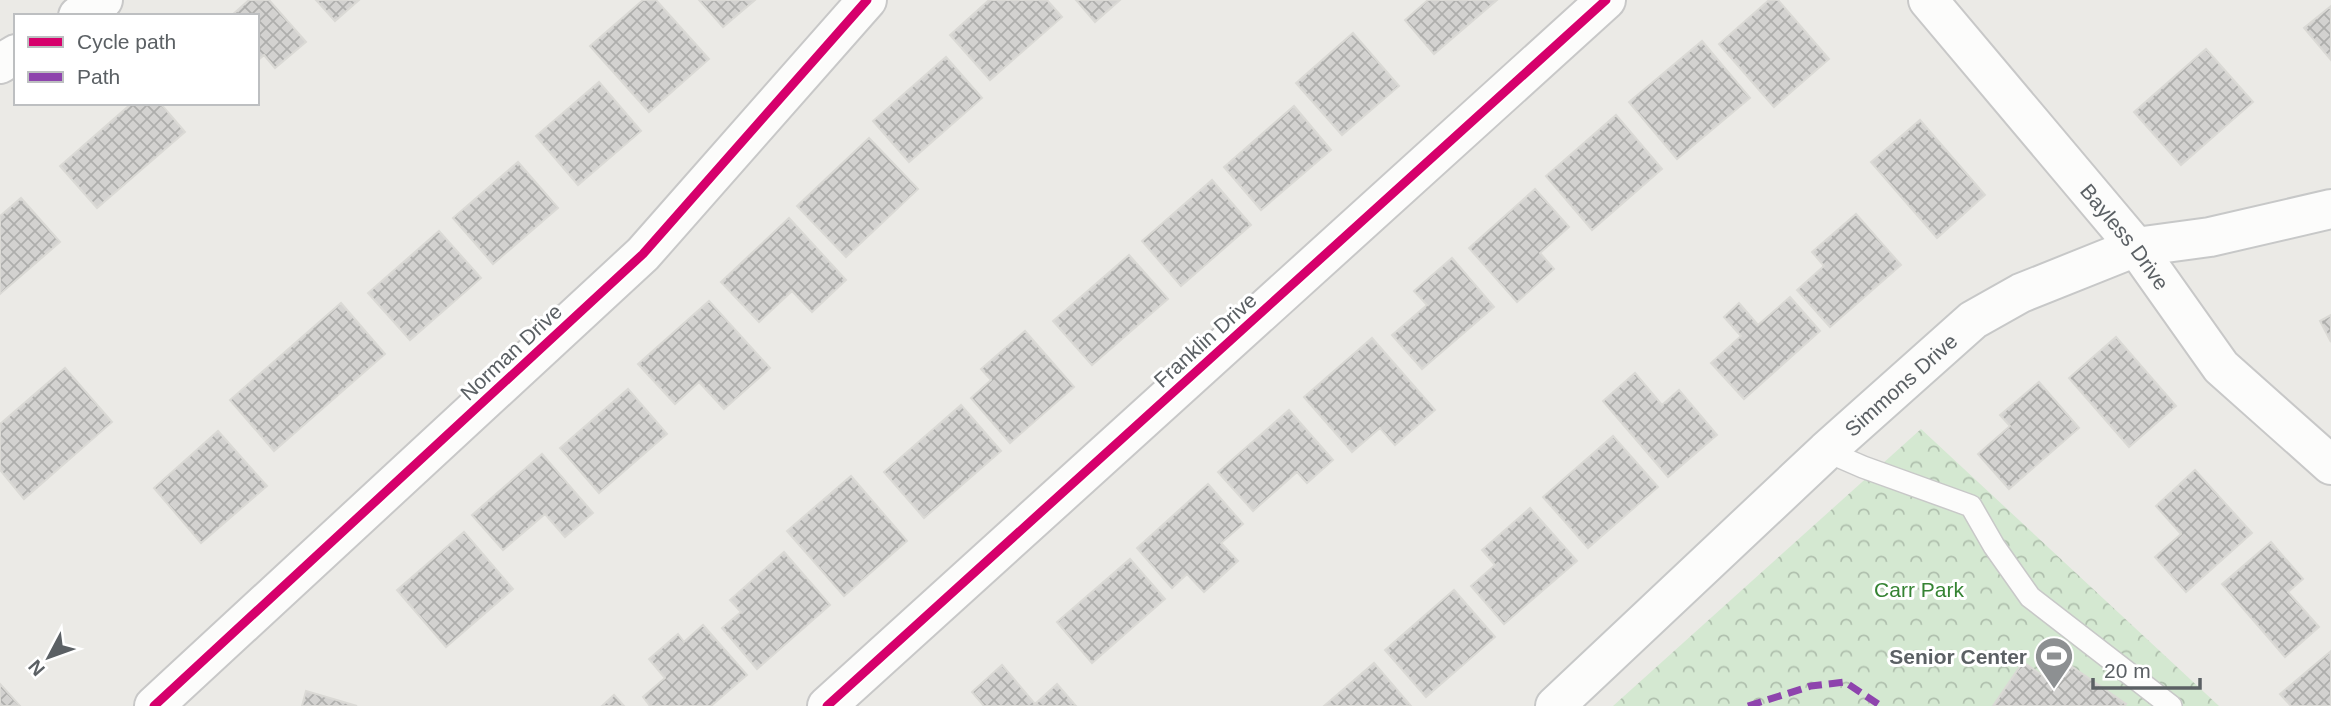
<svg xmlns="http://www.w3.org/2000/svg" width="2331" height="706" viewBox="0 0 2331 706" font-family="Arial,sans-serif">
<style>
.park{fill:url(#park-crowns)}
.building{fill:url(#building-cross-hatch);stroke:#dad9d5;stroke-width:2}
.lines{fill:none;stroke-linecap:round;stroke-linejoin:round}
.lane-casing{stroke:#c8c8c8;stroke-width:24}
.street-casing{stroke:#c8c8c8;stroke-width:42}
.secondary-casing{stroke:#c7c8c8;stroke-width:42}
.lane{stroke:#fcfcfb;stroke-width:21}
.street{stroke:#fcfcfb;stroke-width:38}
.secondary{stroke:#fcfcfb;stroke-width:38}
.quiet{stroke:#8e44ad;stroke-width:7;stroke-dasharray:14 7;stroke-linecap:butt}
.cycleway-casing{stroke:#fff;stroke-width:13}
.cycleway{stroke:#d6006c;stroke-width:9}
.labels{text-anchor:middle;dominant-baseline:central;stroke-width:6;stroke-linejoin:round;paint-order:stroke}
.street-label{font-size:21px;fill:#5b6064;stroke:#fff}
.park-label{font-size:21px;fill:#358333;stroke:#fff}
.poi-label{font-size:21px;font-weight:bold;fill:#5b6064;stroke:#fff;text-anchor:end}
</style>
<defs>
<pattern id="park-crowns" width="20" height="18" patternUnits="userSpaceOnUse" patternTransform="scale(1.75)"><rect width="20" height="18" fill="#d4e8d1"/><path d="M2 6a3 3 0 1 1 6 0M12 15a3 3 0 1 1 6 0" fill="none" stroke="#afbfad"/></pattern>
<pattern id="building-cross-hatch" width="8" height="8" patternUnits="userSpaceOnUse" patternTransform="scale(1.75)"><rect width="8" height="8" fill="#d3d2d0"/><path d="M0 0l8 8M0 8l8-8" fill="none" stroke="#aeaeac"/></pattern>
</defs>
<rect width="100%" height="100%" fill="#ebeae6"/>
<path class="park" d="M1921 429 2219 706H1613Z"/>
<path class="building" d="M249 0H269L306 42 275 68 264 55 257 61V16H231Z
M316 0H359L335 21Z
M643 0H656L709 59 649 112 590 46Z
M699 0H755L723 27Z
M989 0H1047L1062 17 990 80 950 35Z
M1076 0H1120L1095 22Z
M1428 0H1497L1434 54 1405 20Z
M1769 0H1778L1829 59 1774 107 1719 44Z
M2331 6V60L2304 28Z
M1353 33 1399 86 1342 135 1296 83Z
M1702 41 1750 98 1677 159 1629 102Z
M2206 49 2253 102 2181 165 2134 112Z
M946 57 982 98 909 162 873 121Z
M599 82 641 131 578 185 536 136Z
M132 103H160L185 132 97 208 60 166Z
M1294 106 1331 150 1261 210 1224 167Z
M1616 115 1662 169 1592 230 1546 176Z
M1920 120 1985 195 1937 238 1871 162Z
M869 138 918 189 846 257 797 206Z
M518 162 558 208 493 264 453 218Z
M1212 180 1251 225 1181 286 1142 241Z
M1535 189 1569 227 1540 253 1554 269 1517 302 1469 248Z
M21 198 60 242 0 294V216Z
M1856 214 1901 265 1830 327 1797 290 1824 266 1812 252Z
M789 218 846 280 812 312 792 291 759 322 721 282Z
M439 231 481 278 410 340 368 293Z
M1129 255 1168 299 1092 365 1053 321Z
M1452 258 1494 307 1422 369 1392 335 1427 305 1414 291Z
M1790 297 1820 331 1744 399 1711 363 1741 336 1724 317 1739 303 1758 325Z
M709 301 770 368 724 409 699 382 675 404 638 364Z
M341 303 385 354 274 451 230 400Z
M2331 315V342L2320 321Z
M1025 331 1074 387 1010 443 971 398 991 380 981 369Z
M2116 337 2176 406 2129 447 2069 378Z
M1372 338 1435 410 1395 445 1380 428 1352 452 1304 397Z
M65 368 112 422 24 499 0 470V424Z
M1635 373 1662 405 1679 390 1717 435 1668 477 1603 401Z
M2039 382 2079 428 2009 489 1978 454 2010 426 2000 415Z
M628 389 667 434 599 493 560 448Z
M961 405 1001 451 924 518 884 472Z
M1289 410 1333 460 1307 483 1297 472 1253 511 1218 472Z
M218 431 267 486 201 543 154 488Z
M1613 436 1658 487 1588 548 1543 497Z
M542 454 593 513 565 537 545 514 503 550 472 515Z
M2195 470 2252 533 2186 592 2155 557 2181 534 2156 506Z
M851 476 907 541 844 596 787 531Z
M1208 484 1243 524 1221 543 1238 561 1204 592 1187 574 1172 588 1137 548Z
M1530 508 1577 561 1504 624 1471 586 1495 565 1482 550Z
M464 532 513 589 446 647 397 590Z
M2271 542 2303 579 2288 592 2319 627 2285 657 2222 584Z
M784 552 830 605 757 669 722 628 741 612 730 600Z
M1130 559 1165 599 1092 663 1057 622Z
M1454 590 1495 637 1426 697 1385 650Z
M703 625 747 675 711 706H650L643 697 665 678 649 659 678 634 684 642Z
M2331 651V706H2291L2280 694Z
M2058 657 2126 704 2124 706H1993L2023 662 2045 677Z
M1374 663 1411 706H1324Z
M1002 665 1035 704 1057 684 1076 706H984L972 692Z
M0 684 20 706H0Z
M306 691 357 706H302Z
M614 695 624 706H602Z"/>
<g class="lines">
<g class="lane-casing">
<path id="lane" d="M1826 451 1863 467 1971 506 1994 546 2030 597 2171 706"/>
</g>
<g class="street-casing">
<g id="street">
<path id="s1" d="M1928 0 2136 247 2221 367 2331 465"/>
<path d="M78 16 103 0"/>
<path d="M0 64 16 54"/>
<path d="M154 706 643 254 867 0"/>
<path d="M827 706 1606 0"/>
</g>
</g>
<g class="secondary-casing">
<g id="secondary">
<path id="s2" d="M1555 706 1826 451 1973 320 2021 293 2136 247 2210 237 2331 209"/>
</g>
</g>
<use href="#lane" class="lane"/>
<use href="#street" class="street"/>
<use href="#secondary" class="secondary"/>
<path class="quiet" d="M1748 706 1811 686 1845 682 1881 706"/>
<g class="cycleway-casing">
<path id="cycleway" d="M154 706 643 254 867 0
M827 706 1606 0"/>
</g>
<use href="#cycleway" class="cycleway"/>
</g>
<defs>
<g id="stadium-pin" transform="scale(2.0125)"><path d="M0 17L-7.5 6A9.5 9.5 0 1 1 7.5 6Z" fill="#8d9092" stroke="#fff"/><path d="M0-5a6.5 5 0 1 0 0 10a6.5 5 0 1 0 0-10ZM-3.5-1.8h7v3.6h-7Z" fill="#fff"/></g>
</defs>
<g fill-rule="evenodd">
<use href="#stadium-pin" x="2054" y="656"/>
</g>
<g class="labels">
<g class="street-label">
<text stroke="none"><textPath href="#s1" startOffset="308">Bayless Drive</textPath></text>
<text transform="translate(1205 340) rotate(-42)">Franklin Drive</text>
<text transform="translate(511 352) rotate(-43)">Norman Drive</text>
<text stroke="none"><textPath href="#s2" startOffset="472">Simmons Drive</textPath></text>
</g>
<g class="park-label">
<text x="1919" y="589">Carr Park</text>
</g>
<g class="poi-label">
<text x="2027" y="656">Senior Center</text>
</g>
</g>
<rect x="14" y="14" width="245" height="91" fill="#ffffff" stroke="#bdbfc1" stroke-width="2"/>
<rect x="28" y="37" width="35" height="10" fill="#d6006c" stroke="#bdbfc1" stroke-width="2"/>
<text x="77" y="49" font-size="21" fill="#5b6064">Cycle path</text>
<rect x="28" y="72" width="35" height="10" fill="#8e44ad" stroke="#bdbfc1" stroke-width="2"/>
<text x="77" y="84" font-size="21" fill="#5b6064">Path</text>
<g transform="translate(49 657) rotate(229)" stroke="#ffffff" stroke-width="5" paint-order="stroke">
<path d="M0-5L12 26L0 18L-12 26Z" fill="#5b6064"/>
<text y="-10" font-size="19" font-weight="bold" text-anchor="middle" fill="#5b6064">N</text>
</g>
<path d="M2093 678v10h107v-10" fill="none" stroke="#5b6064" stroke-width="3.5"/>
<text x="2104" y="678" font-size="21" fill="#5b6064" stroke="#ffffff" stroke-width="5" paint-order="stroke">20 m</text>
</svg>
